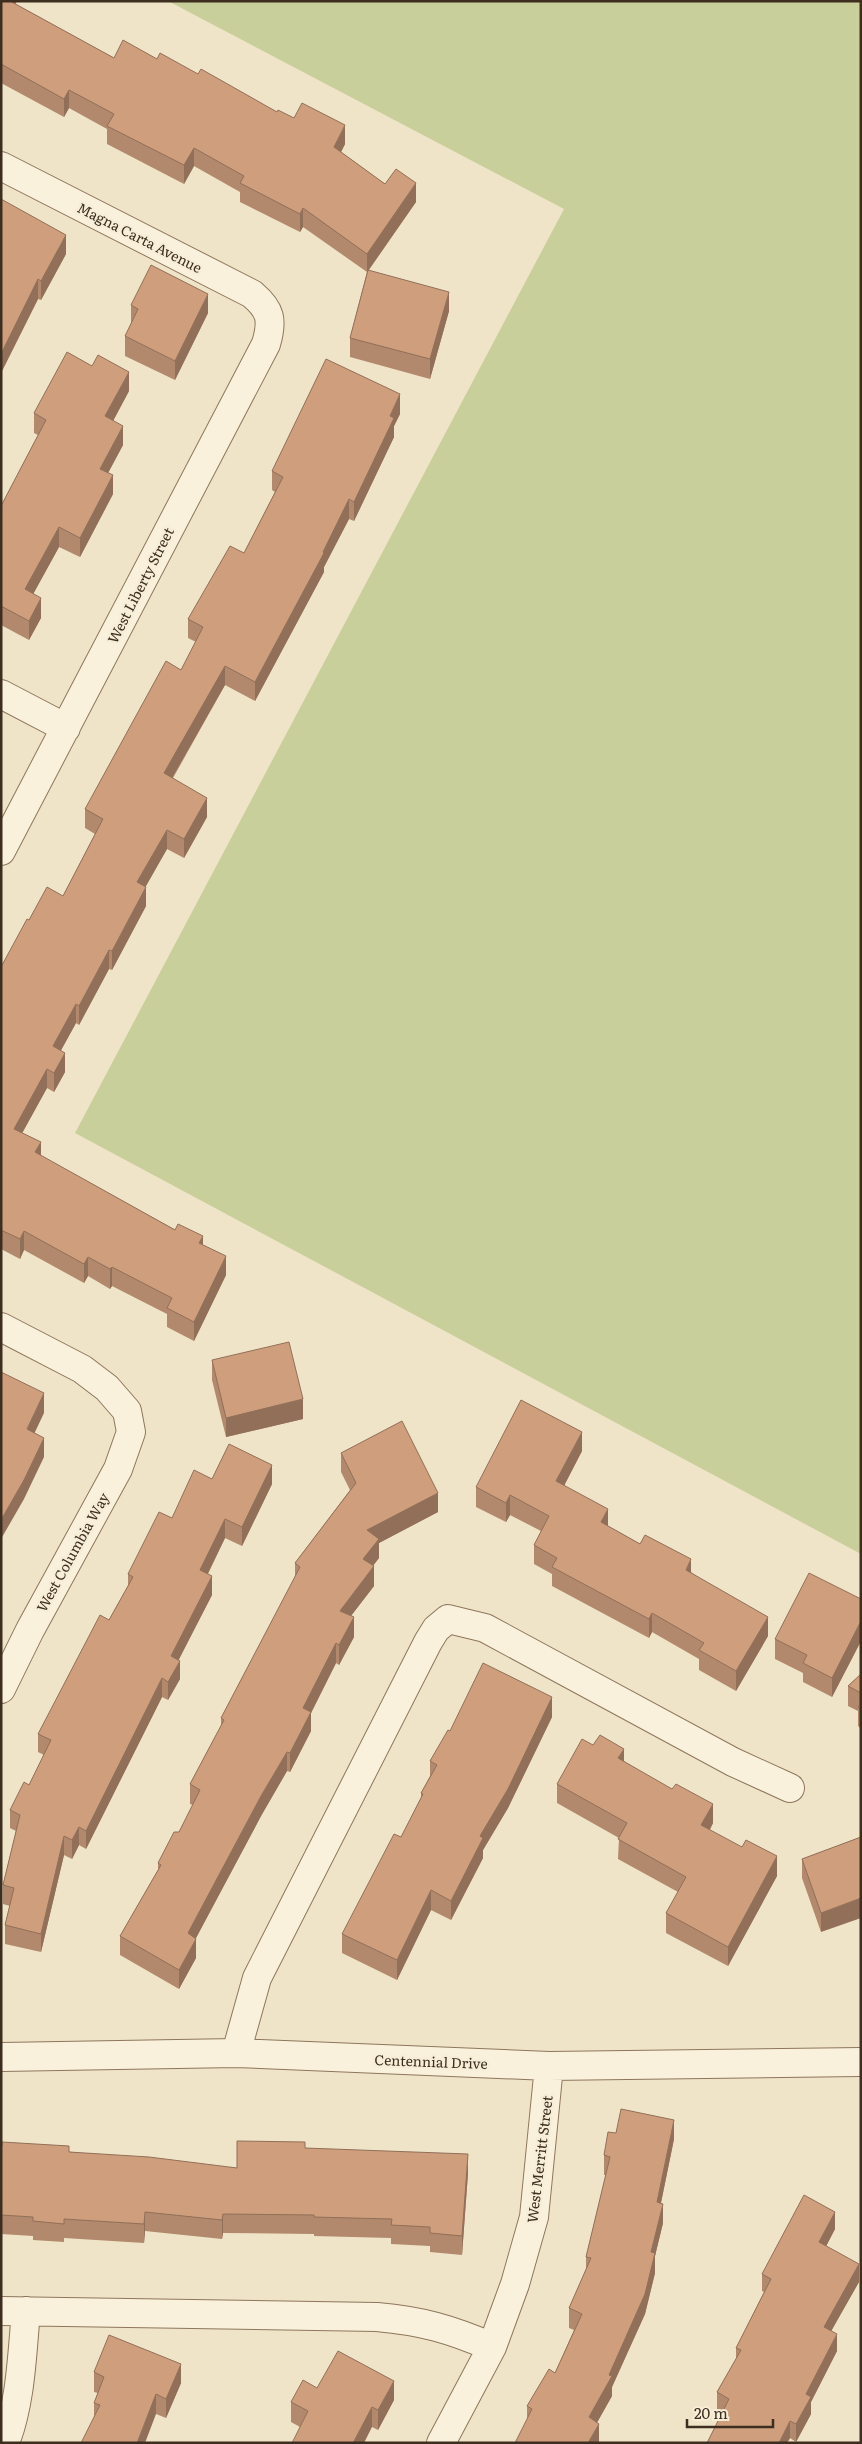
<svg xmlns="http://www.w3.org/2000/svg" width="862" height="2444" viewBox="0 0 862 2444" font-family="Literata,serif">
<style>
.green{fill:#c9cf9b}
.lines{fill:none;stroke-linecap:round;stroke-linejoin:round}
.minor-casing{stroke:#8d765c;stroke-width:30}
.minor{stroke:#faf1dc;stroke-width:28}
.wall{fill:#b2896c}
.shaded-wall{fill:#916f58}
.building{fill:#cf9f7d;stroke:#916f58}
.labels{text-anchor:middle;dominant-baseline:central;stroke-width:5;stroke-linejoin:round;paint-order:stroke}
.street-label{font-size:14px;fill:#3d2e20;stroke:#f7eed8}
</style>
<rect width="100%" height="100%" fill="#f0e4c8"/>
<path class="green" d="M168 1H861V1554L75 1133 564 209Z"/>
<g class="lines">
<g class="minor-casing">
<path id="minor" d="M1 166 252 294C271 310 273 320 266 344L1 851
M1 694 66 728
M1 1327 82 1369 107 1388 127 1411 131 1432 118 1469 30 1630 1 1689
M236 2053 257 1978 428 1642 436 1629 448 1619 485 1628 733 1762 790 1788
M1 2057 236 2053 549 2066 861 2062
M1 2311 377 2317C422 2321 450 2329 492 2347
M5 2443C21 2402 22 2354 26 2311
M441 2443 492 2347 515 2284 534 2217 549 2066"/>
</g>
<use href="#minor" class="minor"/>
</g>
<path class="wall" d="M1 1H17L15 4 114 58 157 59 198 74 345 144 341 152 385 184 416 202 369 270 449 311 430 379 350 357V338L367 272 303 227 300 232 240 202V192L194 166 184 184 107 144V129L69 108 64 117 1 83Z
M1 199 66 254 41 300 38 299 1 373Z
M131 305 208 313 175 380 125 356V336L131 325Z
M129 391 113 421 123 445 108 473 113 494 80 557 59 547 33 594 41 618 29 640 1 625V506L38 435 34 433V413Z
M400 414 394 426V437L354 521 349 519 324 567V572L255 701 225 685 173 778 207 817 184 858 167 849 145 887 146 906 112 970 109 969 79 1025 76 1023 61 1050 65 1072 54 1092 47 1088 22 1133 41 1156 203 1245 226 1275 194 1341 167 1327V1314L112 1286 110 1289 88 1276 84 1283 24 1250 20 1259 1 1249V967L29 920 63 896 95 834 85 828V809L181 670 196 642 188 638V619L244 553 275 492 272 490V471Z
M212 1360 303 1419 226 1437 212 1380Z
M582 1451 564 1486 608 1526 691 1572 768 1636 736 1691 699 1670V1659L652 1632 649 1638 552 1586V1574L534 1564V1545L541 1531 510 1515 506 1522 476 1507V1487Z
M341 1453 438 1512 379 1543V1558L373 1566 374 1586 351 1616 354 1637 339 1665 336 1663 311 1713V1731L290 1772 287 1771 261 1816 196 1938V1958L179 1989 120 1955V1936L158 1870V1863L179 1832 193 1805 190 1804V1784L221 1726V1718L295 1578V1563L350 1490 341 1472Z
M212 1479 272 1484 242 1546 225 1538 208 1574 212 1595 178 1660 180 1679 168 1700 162 1697 86 1849 79 1845 72 1859 64 1855 41 1952 5 1944V1925L10 1906 3 1904V1885L16 1831 10 1828V1810L29 1785 44 1755 38 1752V1734L109 1620 128 1586V1574L172 1518Z
M861 1599V1641L832 1697 803 1682V1673L775 1659V1639Z
M861 1674V1729L858 1726V1711L848 1706V1686Z
M552 1717 508 1808 483 1850V1858L451 1920 431 1910 397 1980 342 1953V1934L401 1837 421 1798V1793L430 1776V1761L450 1731Z
M624 1761 713 1823 710 1830 777 1876 728 1966 666 1933V1913L678 1892 618 1859 619 1838 557 1803V1784Z
M861 1837 821 1932 802 1878V1859Z
M616 2133 674 2139 661 2203 663 2223 655 2256V2273L645 2314 612 2387V2396L597 2422 599 2443 527 2418V2406L555 2373 574 2330 569 2328V2308L586 2271V2257L606 2175H604V2155Z
M1 2145 237 2168 305 2148 468 2173 462 2255 430 2252V2246L391 2244V2238L314 2236V2234L223 2233 222 2239 145 2231 144 2243 64 2238V2242L33 2240V2236L1 2234Z
M835 2229 826 2246 859 2282 831 2330 837 2351 811 2402V2414L796 2442 790 2438 787 2443H707L722 2413 717 2409V2392L736 2359V2348L764 2292 762 2291V2274Z
M94 2372 181 2383 166 2418 156 2414 94 2417V2403L98 2393 94 2392Z
M317 2388 394 2400 378 2430 372 2427H300L291 2422V2402Z"/>
<path class="shaded-wall" d="M8 1H17L8 19Z
M69 90V108L64 117V99Z
M345 125V144L334 166V147Z
M194 148V166L184 184V165Z
M416 183V202L367 272V254Z
M303 208V227L300 232V214Z
M66 235V254L41 300V281Z
M38 279V299L1 373V354Z
M449 292V311L430 379V359Z
M208 294V313L175 380V361Z
M129 372V391L105 436V416Z
M400 394V414L394 426V437L354 521V502L390 416Z
M123 426V445L100 488V469Z
M113 475V494L80 557V538Z
M349 499V519L324 567V572L255 701V682L323 552Z
M59 527V547L25 609V589Z
M41 598V618L29 640V621Z
M225 666V685L164 792V773Z
M207 798V817L184 858V839Z
M167 830V849L137 902V882Z
M146 887V906L112 970V951Z
M109 950V969L79 1025V1006Z
M76 1004V1023L53 1065V1046Z
M65 1053V1072L54 1092V1073Z
M47 1069V1088L14 1148V1129Z
M41 1142V1161L35 1152Z
M24 1231V1250L20 1259V1239Z
M203 1236V1255L199 1243Z
M226 1256V1275L194 1341V1322Z
M88 1257V1276L84 1283V1264Z
M112 1267V1286L110 1289V1269Z
M44 1393V1413L27 1449V1429Z
M303 1399V1419L226 1437V1418Z
M582 1432V1451L556 1501V1481Z
M44 1438V1457L24 1499 1 1539V1520Z
M272 1465V1484L242 1546V1527Z
M438 1493V1512L379 1543V1558L363 1578V1559L367 1530Z
M510 1495V1515L506 1522V1503Z
M608 1509V1529L601 1522Z
M225 1519V1538L200 1589V1570Z
M691 1559V1579L686 1570Z
M374 1566V1586L340 1630V1611Z
M212 1576V1595L171 1675V1656Z
M652 1613V1632L649 1638V1619Z
M354 1617V1637L339 1665V1645Z
M768 1617V1636L736 1691V1671Z
M861 1621V1641L832 1697V1678Z
M336 1643V1663L311 1713V1731L290 1772V1753L303 1708Z
M180 1661V1679L168 1700V1682Z
M162 1678V1697L86 1849V1831Z
M552 1697V1717L508 1808 483 1850V1858L451 1920V1901L480 1836Z
M624 1749V1768L618 1758Z
M287 1752V1771L261 1816 188 1953V1933L261 1796Z
M713 1804V1823L701 1845V1825Z
M79 1827V1845L72 1859V1840Z
M64 1836V1855L41 1952V1934Z
M777 1856V1876L728 1966V1947Z
M431 1890V1910L397 1980V1960Z
M861 1898V1918L821 1932V1913Z
M196 1939V1958L179 1989V1970Z
M674 2120V2139L657 2222V2202Z
M468 2154V2173L462 2255V2236Z
M663 2204V2223L655 2256V2273L645 2314 612 2387V2396L589 2437V2417L651 2252Z
M145 2212V2231L144 2243V2224Z
M835 2212V2229L819 2260V2242Z
M223 2214V2233L222 2239V2220Z
M859 2264V2282L824 2344V2327Z
M837 2334V2351L811 2402V2414L796 2442V2424L806 2394Z
M181 2364V2383L166 2418V2399Z
M394 2381V2400L378 2430V2410Z
M156 2394V2414L145 2443H137Z
M372 2407V2427L364 2443H353Z
M790 2421V2438L787 2443H779Z
M599 2424V2443H588Z"/>
<path class="building" d="M1 1H10L114 58 123 40 157 59 160 53 198 74 201 69 277 112 278 110 294 118 302 103 345 125 334 147 385 184 396 169 416 183 367 254 303 208 300 214 240 183 244 176 194 148 184 165 107 126 114 114 69 90 64 99 1 64Z
M1 199 66 235 41 281 38 279 1 354Z
M151 265 208 294 175 361 125 336 138 309 131 305Z
M368 270 449 292 430 359 350 338Z
M67 352 92 366 98 355 129 372 105 416 123 426 100 469 113 475 80 538 59 527 25 589 41 598 29 621 1 606V506L46 420 34 413Z
M326 359 400 394 390 416 394 418 354 502 349 499 323 552 324 553 255 682 225 666 164 773 207 798 184 839 167 830 137 882 146 887 112 951 109 950 79 1006 76 1004 53 1046 65 1053 54 1073 47 1069 14 1129 41 1142 35 1152 175 1230 178 1224 203 1236 199 1243 226 1256 194 1322 167 1308 172 1298 112 1267 110 1269 88 1257 84 1264 24 1231 20 1239 1 1230V967L27 919 29 920 47 887 63 896 103 819 85 809 166 661 181 670 203 627 188 619 230 546 244 553 283 477 272 471Z
M289 1342 303 1399 226 1418 212 1360Z
M1 1372 44 1393 27 1429 44 1438 24 1480 1 1520Z
M521 1400 582 1432 556 1481 608 1509 601 1522 640 1544 645 1535 691 1559 686 1570 768 1617 736 1671 699 1650 704 1643 652 1613 649 1619 552 1567 557 1558 534 1545 549 1516 510 1495 506 1503 476 1487Z
M402 1421 438 1493 367 1530 379 1539 363 1559 374 1566 340 1611 354 1617 339 1645 336 1643 303 1708 311 1712 290 1753 287 1752 261 1796 188 1933 196 1939 179 1970 120 1936 161 1865 158 1863 174 1832H179L200 1790 190 1784 224 1720 221 1718 300 1567 295 1563 356 1483 341 1453Z
M229 1444 272 1465 242 1527 225 1519 200 1570 212 1576 171 1656 180 1661 168 1682 162 1678 86 1831 79 1827 72 1840 64 1836 41 1934 5 1925 14 1888 3 1885 20 1815 10 1810 24 1782 29 1785 51 1740 38 1734 100 1615 109 1620 133 1577 128 1574 159 1512 172 1518 194 1470 212 1479Z
M809 1573 861 1599V1621L832 1678 803 1663 807 1655 775 1639Z
M483 1663 552 1697 508 1789 480 1836 483 1838 451 1901 431 1890 397 1960 342 1934 394 1834 401 1837 423 1794 421 1793 437 1765 430 1761 448 1730 450 1731Z
M861 1674V1693L848 1686Z
M861 1704V1710L858 1707Z
M600 1735 624 1749 618 1758 672 1789 676 1784 713 1804 701 1825 742 1847 746 1840 777 1856 728 1947 666 1913 686 1877 618 1839 627 1823 557 1784 582 1739 593 1745Z
M861 1837V1898L821 1913 802 1859Z
M621 2109 674 2120 657 2202 663 2204 651 2252 655 2253 645 2294 609 2375 612 2376 589 2417 599 2424 588 2443H515L532 2409 527 2406 549 2369 555 2373 582 2314 569 2308 591 2258 586 2257 610 2157 604 2155 608 2132 616 2133Z
M237 2141 305 2142V2148L468 2154 462 2236 430 2233V2227L391 2225 392 2219 314 2217V2215L223 2214 222 2220 145 2212 144 2224 64 2219V2224L33 2221V2217L1 2215V2145L2 2146V2142L69 2146V2152L149 2157 237 2168Z
M804 2195 835 2212 819 2242 859 2264 824 2327 837 2334 806 2394 811 2397 796 2424 790 2421 779 2443H707L729 2399 717 2392 741 2350 736 2348 771 2279 762 2274Z
M109 2335 181 2364 166 2399 156 2394 137 2443H81L100 2405 94 2403 104 2377 94 2372Z
M338 2351 394 2381 378 2410 372 2407 353 2443H292L308 2411 291 2402 303 2380 317 2388Z"/>
<g class="labels">
<g class="street-label">
<text transform="translate(140 237) rotate(27)">Magna Carta Avenue</text>
<text transform="translate(140 585) rotate(-63)">West Liberty Street</text>
<text transform="translate(72 1552) rotate(-61)">West Columbia Way</text>
<text transform="translate(431 2061) rotate(2)">Centennial Drive</text>
<text transform="translate(539 2159) rotate(-83)">West Merritt Street</text>
</g>
</g>
<rect width="862" height="2444" fill="none" stroke="#3d2e20" stroke-width="5"/>
<path d="M687 2419v8h86v-8" fill="none" stroke="#3d2e20" stroke-width="2.5"/>
<text x="694" y="2419" font-size="15" fill="#3d2e20" stroke="#f7eed8" stroke-width="4" paint-order="stroke">20 m</text>
</svg>
